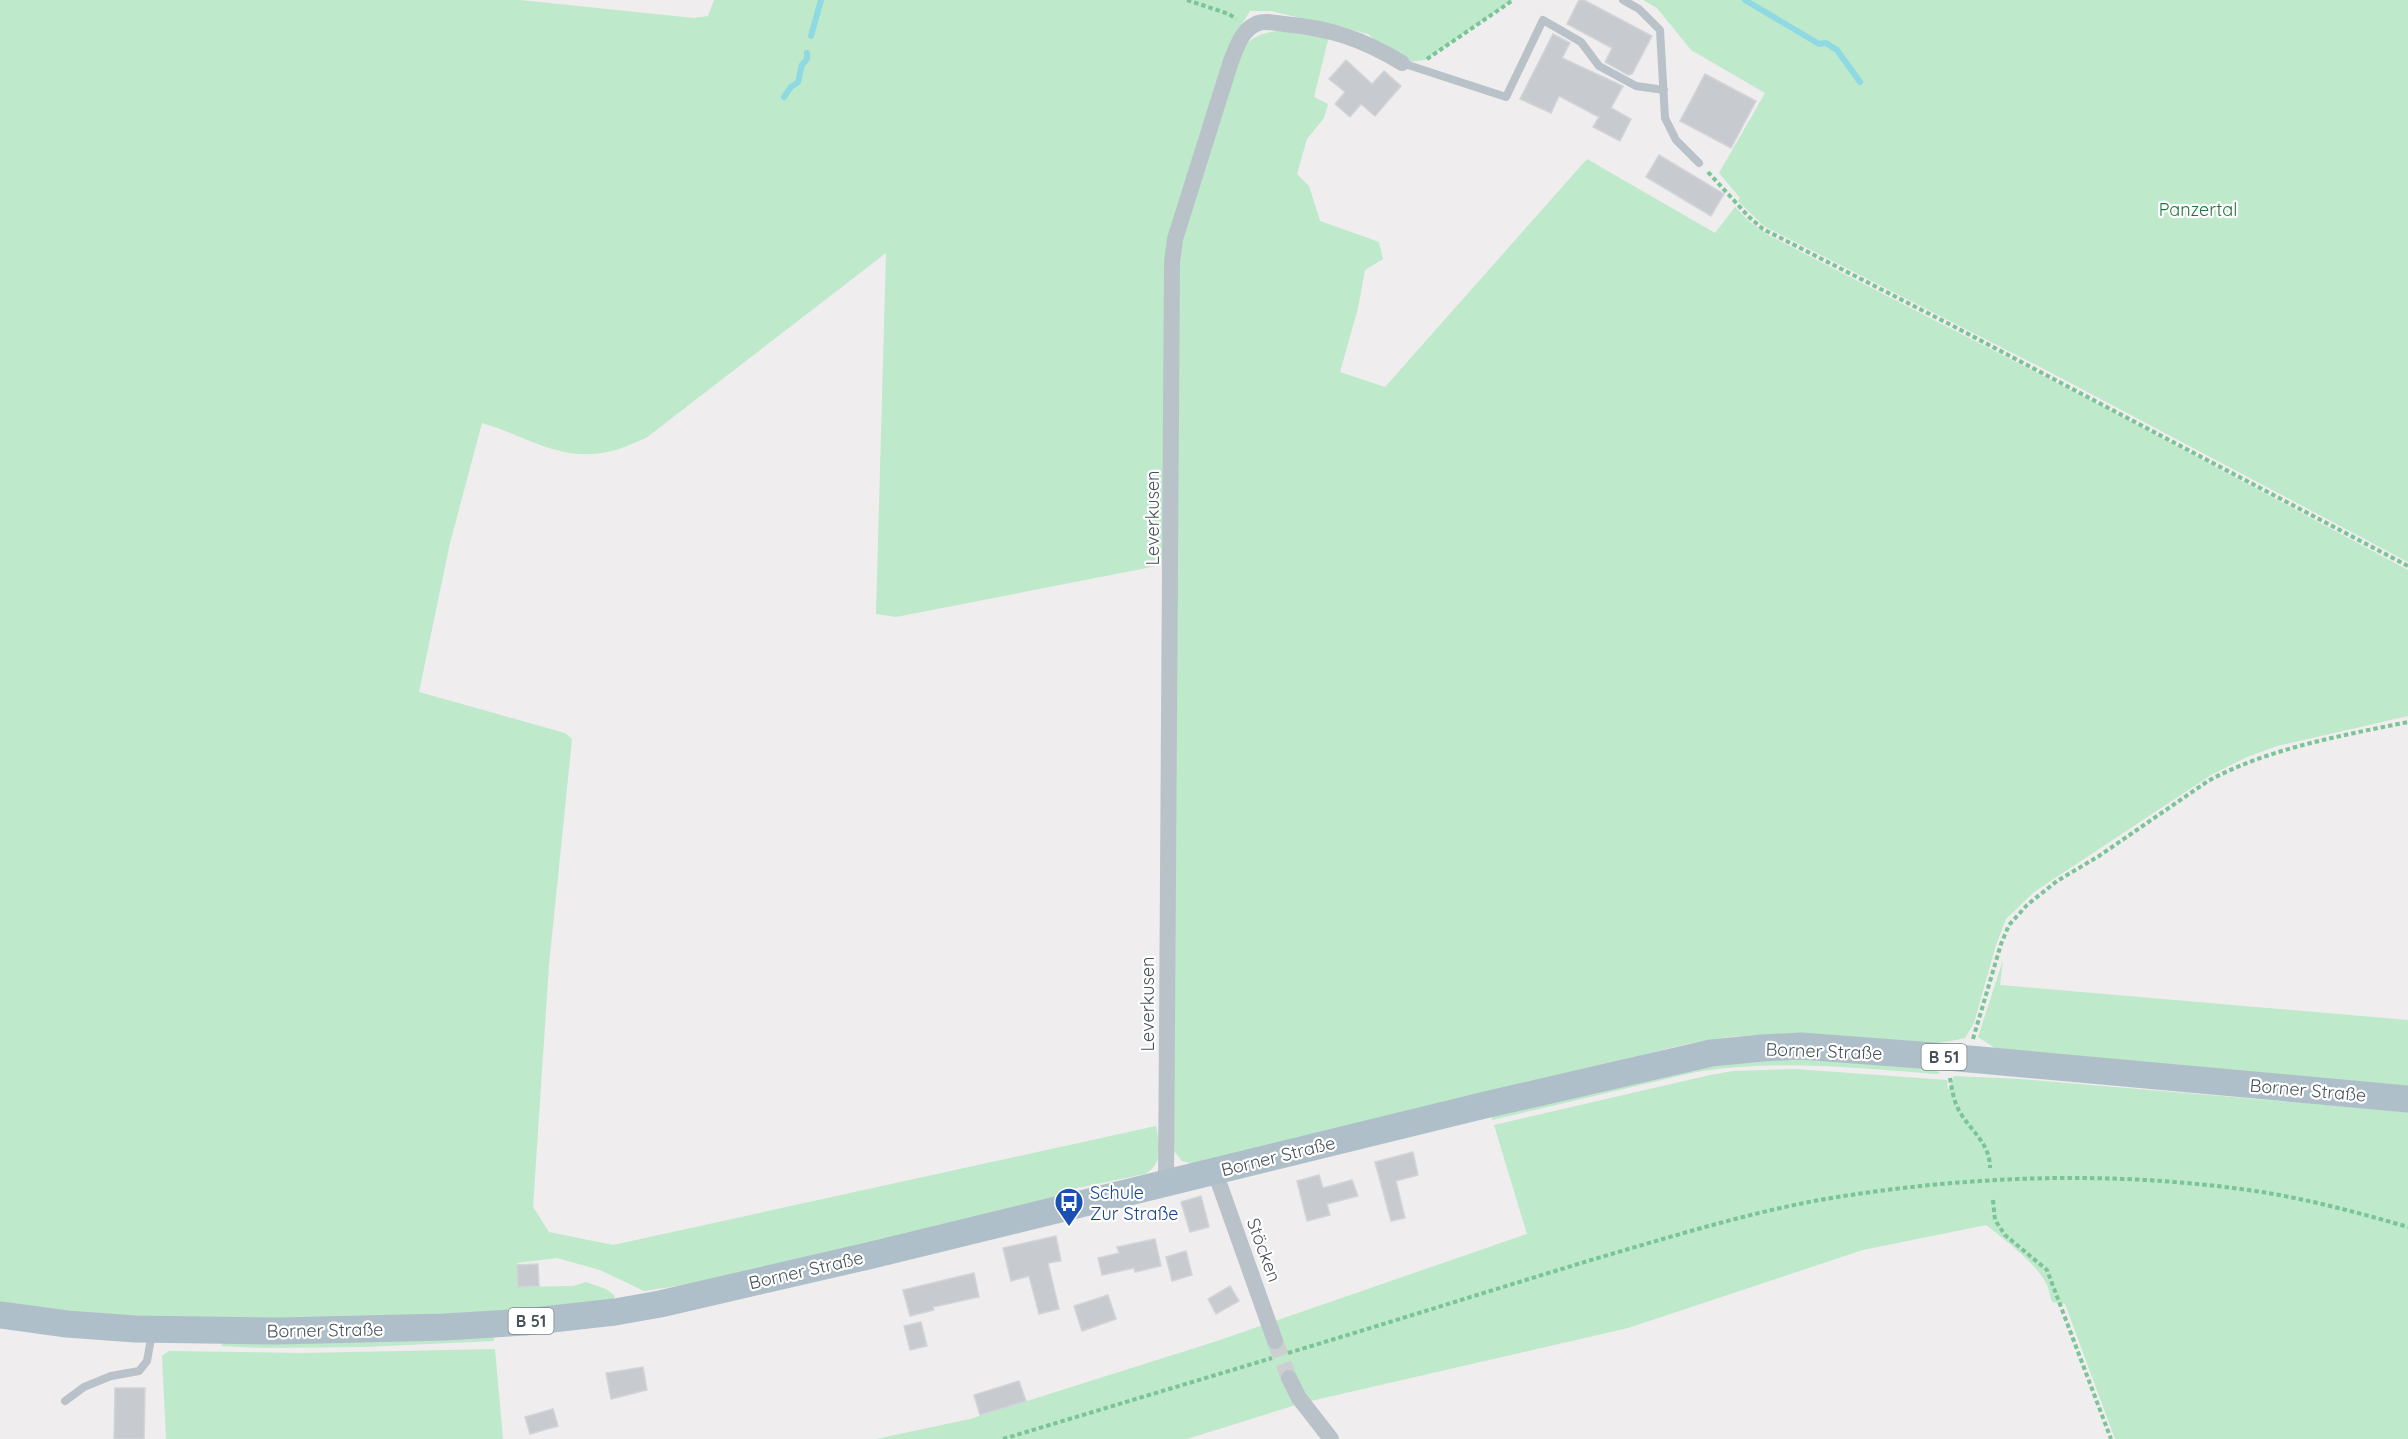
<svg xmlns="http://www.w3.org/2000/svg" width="2408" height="1439" viewBox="0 0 2408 1439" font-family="Quicksand,sans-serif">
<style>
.green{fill:#bee9ca}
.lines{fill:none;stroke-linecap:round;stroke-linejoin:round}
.stream{stroke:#8fdae2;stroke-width:6}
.building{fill:#c7cacf;stroke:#d1d4d8;stroke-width:1.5}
.street-tunnel{stroke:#cdcecf;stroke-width:16;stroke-dasharray:16 8;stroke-linecap:butt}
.path{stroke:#7ac498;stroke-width:4;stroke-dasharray:4.5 3;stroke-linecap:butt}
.lane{stroke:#b9c2c8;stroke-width:8}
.street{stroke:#b9c2c8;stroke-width:16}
.primary{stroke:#afbfc9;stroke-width:27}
.labels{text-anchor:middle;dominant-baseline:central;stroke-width:4.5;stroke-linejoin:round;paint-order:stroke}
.shield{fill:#fff;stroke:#7e868a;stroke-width:1.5}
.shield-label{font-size:16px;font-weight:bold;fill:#475258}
.park-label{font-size:18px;fill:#1f7240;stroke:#fff}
.street-label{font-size:18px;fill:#475258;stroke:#fff}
.transit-label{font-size:18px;fill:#164399;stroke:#fff;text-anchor:start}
</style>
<rect width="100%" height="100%" fill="#efeded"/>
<path class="green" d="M0 0H520L694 18 708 16 714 0H1513L1425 60 1402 63 1368 34 1271 11H1250L1233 39 1246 44C1267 24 1303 31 1329 36L1314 97 1328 104 1324 118 1307 139 1297 174 1309 186 1320 221 1379 242 1383 259 1365 270 1358 308 1340 372 1385 387 1587 159 1715 233 1735 207 1750 222 1770 236 2102 406 2408 570V716L2277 746 2247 757 2211 775 2034 892 2006 919 1996 945 1974 1023 1965 1038C1906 1053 1834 1037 1772 1035 1726 1034 1680 1044 1636 1057L1193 1164 1182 1161 1174 1151 1167 564 896 617 876 614 886 253 646 438C633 443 620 450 607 452 559 462 525 435 482 423L450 543 419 692 565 733 572 739 549 965 533 1207 549 1232 613 1245 1156 1126C1160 1146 1164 1162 1145 1174L1077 1188 1073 1194 710 1281 644 1291 600 1270 557 1258 517 1263V1287L573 1286 586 1282 606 1289 615 1296 612 1301 437 1316 304 1319 132 1318 0 1303Z
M1643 0H2408V562L2044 369 1764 226 1738 201 1740 198 1719 173 1765 93 1691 50 1657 8Z
M2003 960 2000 985 2408 1020V1087L2001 1052 1978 1037Z
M1797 1058 1935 1069 1940 1073 1936 1074C1855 1068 1776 1059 1696 1072L1492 1120V1115L1694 1067Z
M1795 1069 1947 1080 1948 1090 1954 1076 2020 1079 2408 1112V1439H2115L2065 1304 2052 1302C2050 1296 2049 1288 2046 1283 2034 1261 2005 1240 1986 1225L1863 1250 1628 1328 1302 1403 1187 1439H876L970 1419 1214 1342 1527 1234 1494 1125 1710 1075 1733 1071Z
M494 1336V1341L364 1347 262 1348 221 1346 224 1342Z
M495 1349 503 1439H166L162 1356 169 1351 303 1353Z"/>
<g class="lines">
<path class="stream" d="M1745 0 1819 44 1826 43 1837 50 1860 82
M811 36 821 0
M784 97 791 87 798 82 802 65 807 59V53"/>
</g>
<path class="building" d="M1579 0H1584L1652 36 1632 74 1628 75 1605 62 1612 48 1567 24Z
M1553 34 1570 43 1562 58 1623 86 1611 108 1631 119 1620 141 1593 127 1599 117 1559 96 1551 113 1520 99Z
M1346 60 1372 84 1384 71 1401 86 1375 116 1361 104 1350 117 1335 104 1345 92 1329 79Z
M1705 74 1756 101 1731 148 1680 121Z
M1659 155 1724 194 1711 216 1646 177Z
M1413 1152 1418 1175 1396 1181 1405 1218 1391 1221 1375 1162Z
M1319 1175 1323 1188 1352 1180 1358 1196 1327 1204 1330 1215 1307 1221 1297 1181Z
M1201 1196 1209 1227 1190 1232 1181 1202Z
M1056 1236 1061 1261 1048 1263 1059 1309 1039 1314 1029 1276 1011 1281 1003 1248Z
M1155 1239 1161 1266 1135 1272 1134 1268 1102 1275 1098 1258 1119 1253 1117 1247Z
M1186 1251 1192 1275 1172 1281 1166 1257Z
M538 1264 539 1286 518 1287 517 1265Z
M974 1273 979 1297 933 1307 934 1310 910 1316 903 1290Z
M1230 1286 1239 1301 1216 1314 1208 1299Z
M1108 1295 1116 1319 1082 1331 1074 1306Z
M921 1322 927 1346 910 1350 904 1326Z
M643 1367 647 1390 611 1399 606 1373Z
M1019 1381 1026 1401 980 1415 974 1395Z
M115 1388H145L144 1439H114Z
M553 1409 558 1426 530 1434 525 1417Z"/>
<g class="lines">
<path class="street-tunnel" d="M1275 1341 1289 1378"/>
<path class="path" d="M1187 0 1229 14 1236 19
M1427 59 1513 0
M1708 172 1749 217 1763 229 1955 327 2408 566
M1973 1039 2001 944 2009 925 2027 905 2057 881 2099 856 2208 781C2269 748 2340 736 2408 722
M1950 1078C1952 1090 1954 1103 1961 1114 1973 1133 1990 1144 1990 1168
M1993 1200 1995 1220 2005 1235 2047 1270 2111 1439
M1288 1353C1395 1321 1501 1287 1608 1255 1680 1234 1752 1212 1825 1199 1970 1175 2117 1170 2262 1192 2311 1200 2360 1213 2408 1227
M1003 1439 1272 1358"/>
<path class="lane" d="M1623 0 1639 9 1660 30 1665 118 1676 140 1699 163
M1402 63 1506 97 1543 20 1581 42 1599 66 1636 86 1664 90
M65 1401 84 1387 111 1376 139 1371 147 1361 152 1333"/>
<path class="street" d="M1215 1172 1275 1341
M1166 1183 1172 262 1175 239 1231 61C1237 47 1241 31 1256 24 1264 20 1275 23 1284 24 1329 28 1363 39 1402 63
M1289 1378 1299 1398 1331 1439"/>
<path class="primary" d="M0 1315 67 1324 135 1329 279 1331 445 1327 525 1322 615 1312 660 1304 868 1256 1485 1105 1711 1053 1762 1048 1801 1046 1947 1057 2408 1099"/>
</g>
<defs>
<g id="bus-pin" transform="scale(1.5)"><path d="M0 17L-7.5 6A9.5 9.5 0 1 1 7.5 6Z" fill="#1a4fb4" stroke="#fff"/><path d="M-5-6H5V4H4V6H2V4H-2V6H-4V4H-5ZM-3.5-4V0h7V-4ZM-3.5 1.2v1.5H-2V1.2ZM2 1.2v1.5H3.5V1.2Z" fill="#fff"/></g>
</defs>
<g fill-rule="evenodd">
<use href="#bus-pin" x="1069" y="1202"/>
</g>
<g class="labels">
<g class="shield">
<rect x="1921.5" y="1044" width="45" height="26" rx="4.5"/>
<rect x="508.5" y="1308" width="45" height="26" rx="4.5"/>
</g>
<g class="shield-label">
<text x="1944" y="1057">B 51</text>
<text x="531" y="1321">B 51</text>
</g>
<g class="park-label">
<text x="2198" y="209">Panzertal</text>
</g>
<g class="street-label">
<text transform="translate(1152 518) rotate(-90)">Leverkusen</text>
<text transform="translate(1147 1004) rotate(-90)">Leverkusen</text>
<text transform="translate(1824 1051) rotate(2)">Borner Straße</text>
<text transform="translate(2308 1090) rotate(5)">Borner Straße</text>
<text transform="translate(1278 1156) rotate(-14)">Borner Straße</text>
<text transform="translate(1264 1250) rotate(70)">Stöcken</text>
<text transform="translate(806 1270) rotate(-13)">Borner Straße</text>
<text transform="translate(325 1330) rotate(-1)">Borner Straße</text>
</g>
<g class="transit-label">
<text x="1090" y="1192">Schule<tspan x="1090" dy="21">Zur Straße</tspan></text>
</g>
</g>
</svg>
